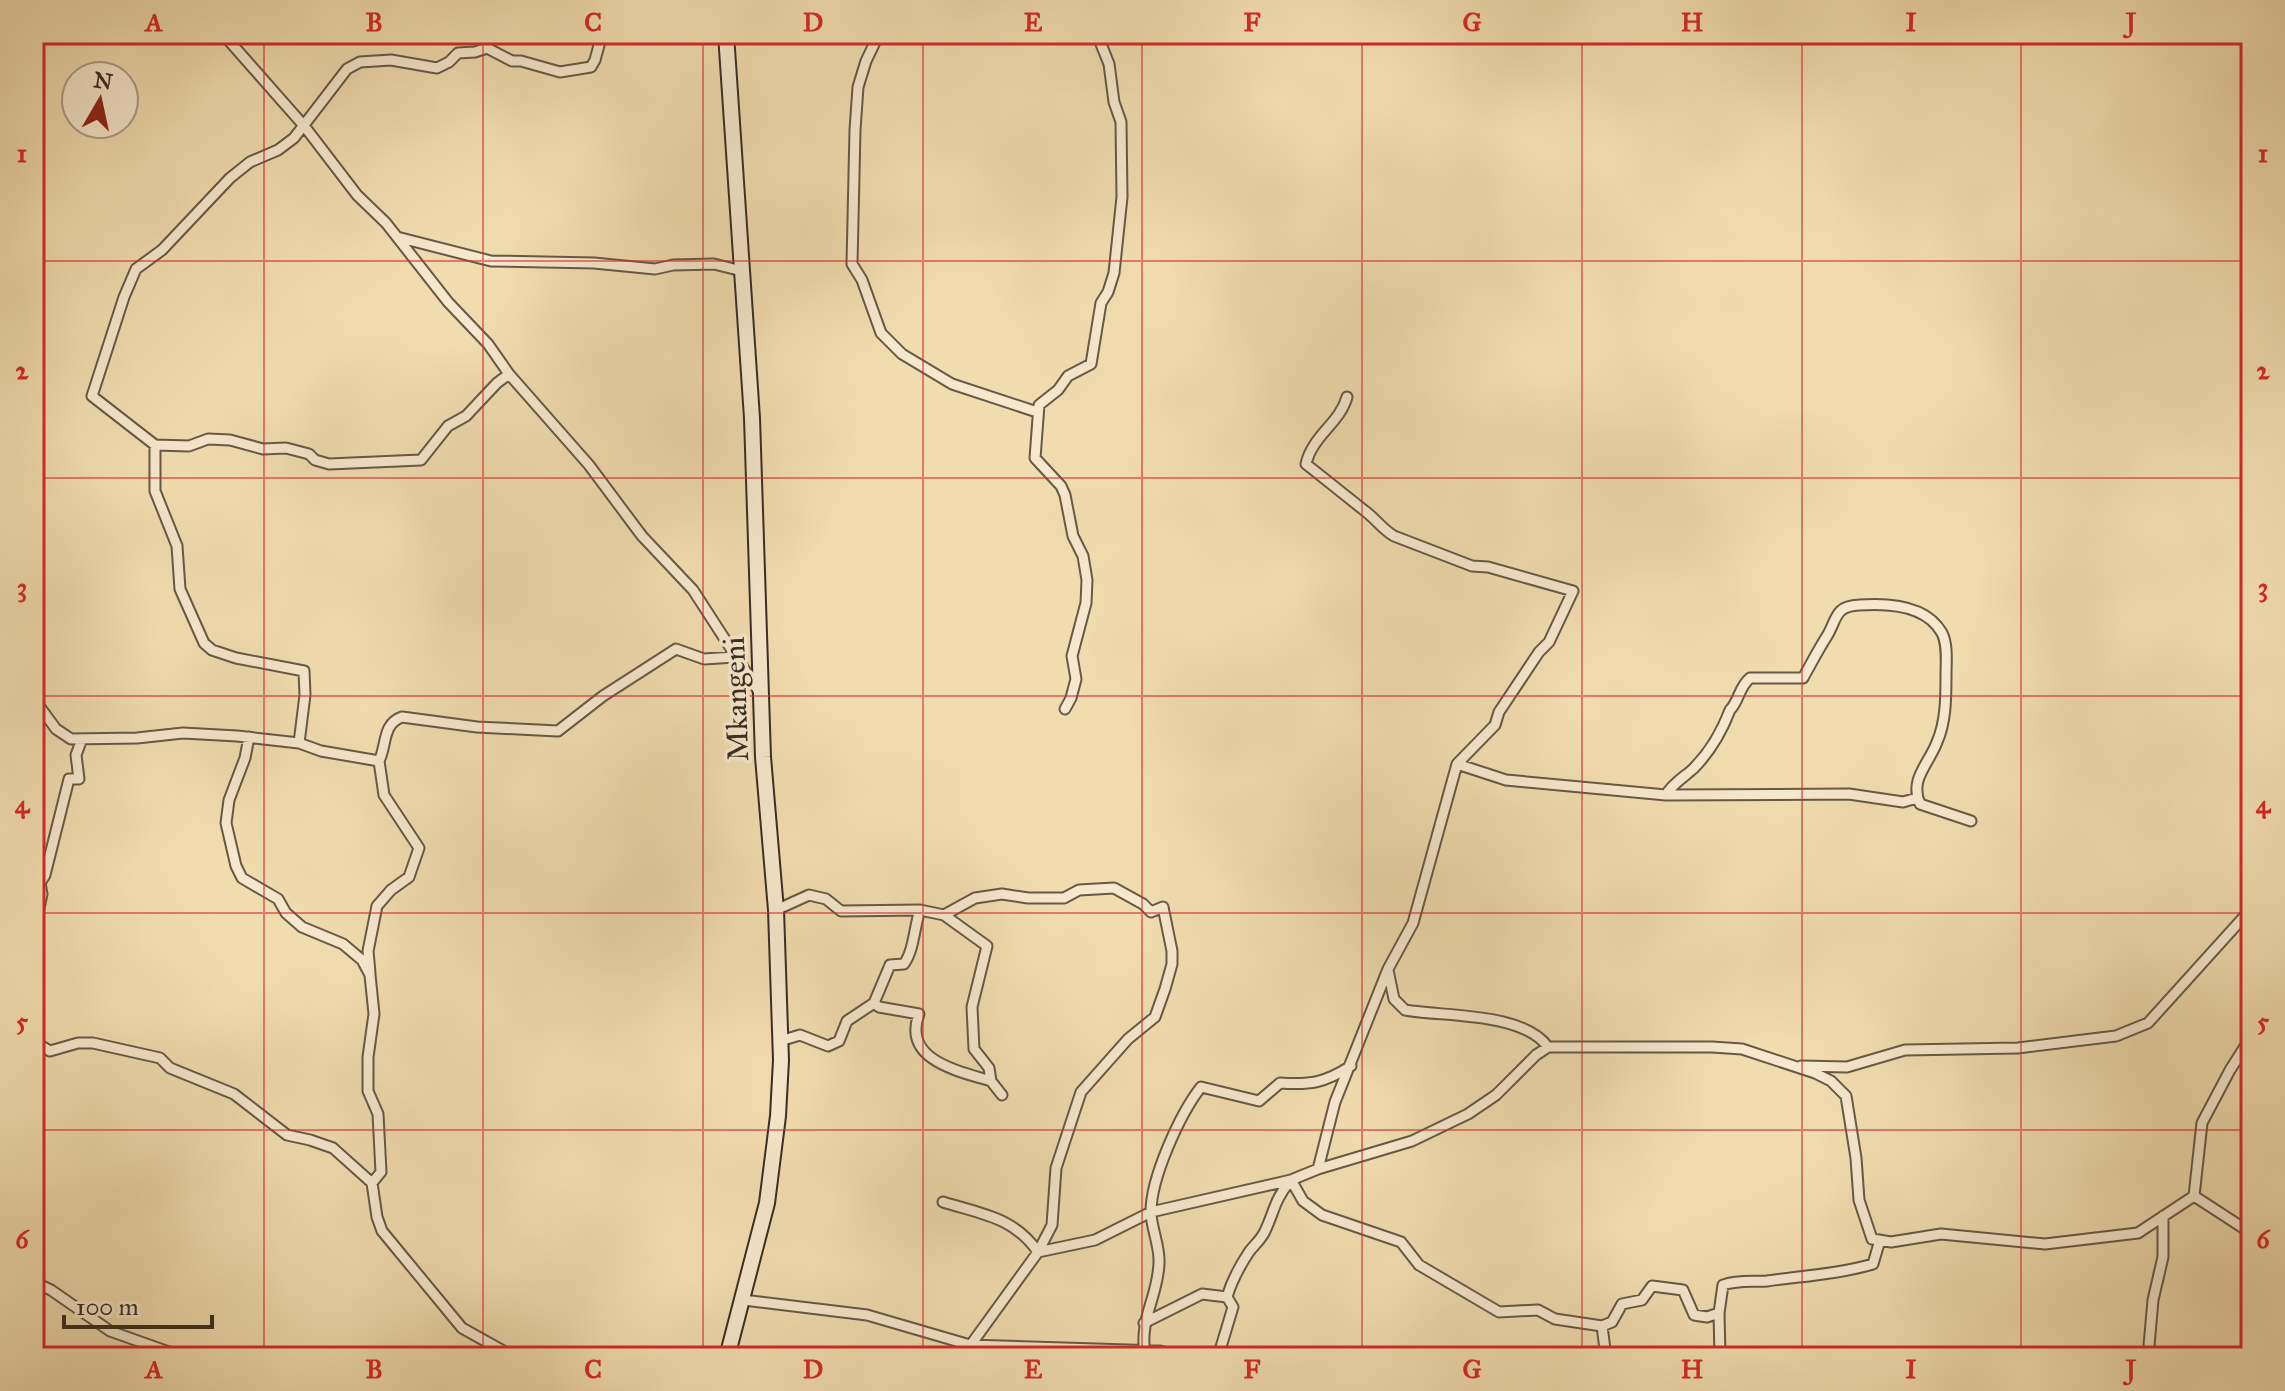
<svg xmlns="http://www.w3.org/2000/svg" width="2285" height="1391" viewBox="0 0 2285 1391" font-family="'IM FELL Great Primer',serif">
<style>
.lines{fill:none;stroke-linecap:round;stroke-linejoin:round}
.street-casing{stroke:#665946;stroke-width:13}
.secondary-casing{stroke:#382d22;stroke-width:18}
.street{stroke:#f6e8cc;stroke-width:9}
.secondary{stroke:#f6e8cc;stroke-width:14}
.grid{fill:none;stroke:#d62828;stroke-width:2;stroke-opacity:0.55}
.labels{text-anchor:middle;dominant-baseline:central;stroke-width:7;stroke-linejoin:round;paint-order:stroke}
.street-label{font-size:30px;fill:#382d22;stroke:#f6e8cc}
.neatline{fill:none;stroke:#d62828;stroke-width:3}
.grid-label{font-size:26px;text-anchor:middle;font-weight:bold;fill:#d62828}
</style>
<rect width="100%" height="100%" fill="#f1dcb0"/>
<filter id="stains"><feTurbulence type="fractalNoise" baseFrequency=".0025" numOctaves="4"/><feColorMatrix values="0 0 0 0 .2 0 0 0 0 .09 0 0 0 0 .02 0 0 0 .5 -.17"/></filter>
<radialGradient id="worn" r=".72"><stop offset=".6" stop-color="#630" stop-opacity="0"/><stop offset="1" stop-color="#630" stop-opacity=".3"/></radialGradient>
<g class="lines">
<g class="street-casing">
<path id="street" d="M879 34 866 61 858 87 855 130 852 264 862 280 881 333 902 354 952 384 1037 412
M397 237 491 261 594 263 655 269 673 265 714 264 742 271
M509 374 589 465 642 536 693 590 761 695
M155 445 189 446 208 439 230 440 263 449 286 448 309 454 315 460 329 464 421 460 448 426 466 416 497 383 509 374 488 344 448 302 386 223 357 195 305 127 223 34
M34 699 56 729 71 739 137 738 183 733 237 736 299 743 321 751 379 761C387 745 382 724 402 717L477 727 558 731 603 696 676 649 704 659 735 657
M1065 709 1071 698 1076 679 1072 656 1086 603 1087 580 1083 556 1073 536 1065 495 1061 486 1035 458 1039 405 1058 390 1068 376 1091 364 1101 303 1108 292 1114 273 1122 197 1121 122 1114 102 1109 64 1097 34
M249 737 245 758 229 800 226 823 236 866 242 878 278 899 286 913 302 927 343 944 362 960 370 975 374 1014 368 1057V1091L378 1114 381 1172 372 1183
M299 743 305 695 304 671 236 658 212 650 204 643 180 589 177 546 155 491V445L92 396 124 297 136 269 162 250 230 178 250 162 278 150 294 138 347 69 360 62 391 60 437 68 449 62 458 53 475 52 487 48 512 61H521L560 72 591 67 595 60 602 34
M1457 764 1506 780 1666 795 1849 794 1903 802 1917 798
M1666 795C1671 785 1684 777 1693 769 1709 753 1722 731 1730 710 1739 701 1739 687 1750 678H1803C1811 664 1818 650 1827 636 1837 620 1834 606 1859 605 1886 603 1926 604 1942 633 1948 645 1946 662 1946 675 1946 697 1946 722 1937 742 1929 764 1909 779 1920 804L1971 821
M776 910 809 895 826 899 841 911 920 910 944 915 975 898 1002 894 1028 898H1064L1079 890 1114 888 1143 904 1151 912 1163 907 1172 951V964L1165 989 1155 1017 1128 1039 1081 1092 1056 1168 1052 1225 1038 1252C1014 1217 981 1214 943 1202
M944 915 987 946 972 1007 974 1049 989 1068 991 1081 1002 1095
M34 933 42 894 40 883 45 875 69 779H79L76 755 82 739
M1388 970 1394 999 1405 1010C1445 1017 1523 1012 1548 1047
M370 973 368 951 377 906 391 890 409 877 419 848 384 795 379 761
M874 1003 879 1007 919 1014C902 1060 958 1071 991 1081
M780 1041 800 1035 828 1046 839 1041 847 1021 874 1003 890 965 904 964C914 950 914 928 920 910
M34 1042 50 1051 78 1043H93L160 1058 170 1068 234 1094 287 1135 310 1140 333 1148 372 1183 377 1217 382 1231 462 1328 514 1357
M1801 1066 1847 1067 1905 1050 2018 1048 2116 1036 2148 1023 2251 909
M1318 1169 1335 1102 1388 969 1413 923 1457 764 1495 725 1499 712 1539 652 1549 642 1573 591 1488 567 1472 566 1394 536C1382 529 1376 519 1365 511 1345 495 1326 480 1306 464 1312 436 1340 423 1347 397
M2194 1196 2251 1233
M34 1282 51 1290 110 1331 183 1357
M743 1300 867 1315 970 1345 1160 1351 1188 1357
M1144 1323 1202 1294 1227 1297C1232 1280 1239 1267 1249 1252 1254 1245 1261 1240 1265 1231 1275 1210 1274 1200 1291 1180L1303 1201 1322 1215 1401 1242 1419 1265 1499 1312 1538 1310 1555 1319 1602 1326
M970 1345 976 1357
M1145 1355C1139 1318 1158 1297 1159 1263 1160 1247 1152 1230 1151 1214 1150 1179 1180 1114 1201 1087L1259 1101 1280 1083C1311 1085 1324 1083 1351 1066
M962 1357 1038 1252 1095 1240 1151 1212 1291 1180 1318 1169 1412 1141 1468 1114 1496 1095 1536 1055 1548 1047H1712L1742 1049 1815 1073 1831 1081 1846 1096 1856 1158 1859 1200 1872 1239 1891 1242 1941 1234 2045 1244 2138 1233 2194 1196 2202 1123 2230 1070 2251 1037
M1218 1357 1233 1307 1227 1297
M1606 1357 1602 1326 1612 1322 1622 1304 1642 1300 1652 1286 1683 1290 1694 1315 1707 1317 1719 1313
M1720 1357 1719 1313 1723 1285C1737 1280 1752 1282 1767 1281 1802 1276 1839 1274 1873 1264L1880 1240
M2148 1357 2153 1300 2163 1257V1216"/>
</g>
<g class="secondary-casing">
<path id="secondary" d="M726 34 752 418 763 757 776 910 781 1060 778 1116 767 1203 727 1357"/>
</g>
<use href="#street" class="street"/>
<use href="#secondary" class="secondary"/>
</g>
<path class="grid" d="M264 34V1357M483 34V1357M703 34V1357M923 34V1357M1142 34V1357M1362 34V1357M1582 34V1357M1802 34V1357M2021 34V1357M34 261H2251M34 478H2251M34 696H2251M34 913H2251M34 1130H2251"/>
<g class="labels">
<g class="street-label">
<text transform="translate(736 699) rotate(-92)">Mkangeni</text>
</g>
</g>
<rect width="2285" height="1391" fill="none" stroke="#f1dcb0" stroke-width="88"/>
<g transform="translate(100 100) rotate(9)"><circle r="38" fill="#f6e8cc" stroke="#aa9d88" stroke-width="2"/>
<path d="M0-6L14 30L0 20L-14 30Z" fill="#8f2418"/>
<text y="-12" font-size="22" font-weight="bold" text-anchor="middle" fill="#382d22">N</text>
</g>
<path d="M64 1315v12h148v-12" fill="none" stroke="#382d22" stroke-width="4"/>
<text x="76" y="1315" font-size="24" fill="#382d22" stroke="#f6e8cc" stroke-width="6" paint-order="stroke">100 m</text>
<rect x="44" y="44" width="2197" height="1303" class="neatline"/>
<g class="grid-label">
<text x="154" y="31">A</text>
<text x="374" y="31">B</text>
<text x="593" y="31">C</text>
<text x="813" y="31">D</text>
<text x="1033" y="31">E</text>
<text x="1252" y="31">F</text>
<text x="1472" y="31">G</text>
<text x="1692" y="31">H</text>
<text x="1911" y="31">I</text>
<text x="2131" y="31">J</text>
<text x="22" y="162">1</text>
<text x="2263" y="162">1</text>
<text x="22" y="379">2</text>
<text x="2263" y="379">2</text>
<text x="22" y="596">3</text>
<text x="2263" y="596">3</text>
<text x="22" y="813">4</text>
<text x="2263" y="813">4</text>
<text x="22" y="1030">5</text>
<text x="2263" y="1030">5</text>
<text x="22" y="1248">6</text>
<text x="2263" y="1248">6</text>
<text x="154" y="1378">A</text>
<text x="374" y="1378">B</text>
<text x="593" y="1378">C</text>
<text x="813" y="1378">D</text>
<text x="1033" y="1378">E</text>
<text x="1252" y="1378">F</text>
<text x="1472" y="1378">G</text>
<text x="1692" y="1378">H</text>
<text x="1911" y="1378">I</text>
<text x="2131" y="1378">J</text>
</g>
<rect width="100%" height="100%" filter="url(#stains)"/>
<rect width="100%" height="100%" fill="url(#worn)"/>
</svg>
